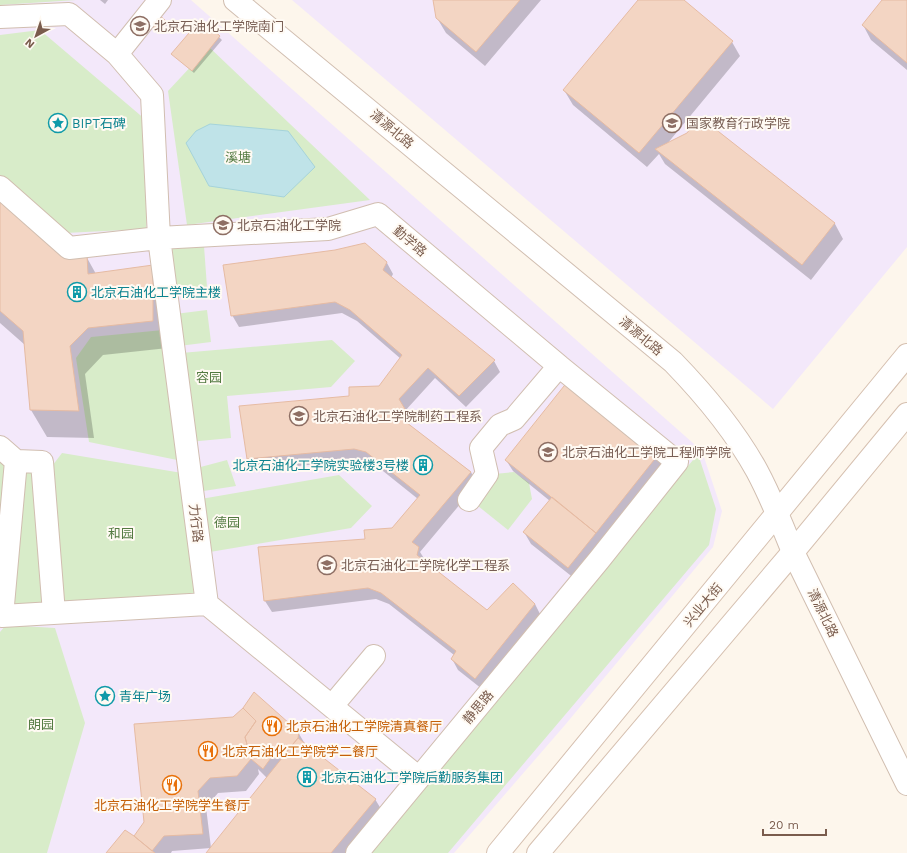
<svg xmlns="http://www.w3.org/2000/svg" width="907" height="853" viewBox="0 0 907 853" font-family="'Work Sans','Noto Sans SC',sans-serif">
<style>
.education{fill:#f3e8fa}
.green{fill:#d8ecc9}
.water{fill:#bfe3e8;stroke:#a5d3da}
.shadow{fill:#0003}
.building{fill:#f3d5c3;stroke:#e6bba3}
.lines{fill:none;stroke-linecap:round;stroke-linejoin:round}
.minor-casing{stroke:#d1beb0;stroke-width:24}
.tertiary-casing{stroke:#d1beb0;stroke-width:24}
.secondary-casing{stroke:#d6c0b0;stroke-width:24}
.minor{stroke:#fff;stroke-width:22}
.tertiary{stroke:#fff;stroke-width:22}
.secondary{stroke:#fff;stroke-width:22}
.labels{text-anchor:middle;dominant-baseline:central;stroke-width:4;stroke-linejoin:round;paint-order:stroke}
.education-label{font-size:13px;fill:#785e54;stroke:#fffaf3;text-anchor:start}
.culture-label{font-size:13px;fill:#0d838f;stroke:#fffaf3;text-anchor:start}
.street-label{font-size:13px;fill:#7a5c4d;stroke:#fffaf3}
.park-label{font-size:13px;fill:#537a41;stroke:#fffaf3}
.food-label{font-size:13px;fill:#c56008;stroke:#fffaf3;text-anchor:start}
</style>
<rect width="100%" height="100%" fill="#fdf6ec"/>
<path class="education" d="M0 0H191L702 451 722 511 713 547 565 725 454 853H0Z
M292 0H907V247L773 409Z"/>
<path class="green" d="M0 0H76L0 5Z
M40 30 153 126 146 229 65 233 0 176V35Z
M209 47 370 200 187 225 168 91Z
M204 246 207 287 174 289 171 248Z
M207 310 211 342 179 346 175 314Z
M163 330 182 461 89 442 76 358 91 337Z
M332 340 355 361 331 387 227 396 231 438 189 442 181 353Z
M62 453 182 473 194 593 62 605 49 470Z
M698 454 716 509 709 545 448 853H367Z
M0 460 6 465 0 546Z
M227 460 236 486 197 492 193 469Z
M16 461 42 462 54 613 2 616Z
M514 472 529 483 532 499 508 530 473 502 494 474Z
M339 475 372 506 351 528 204 553 195 500Z
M6 625 55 628 85 723 47 853H0V632Z"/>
<path class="water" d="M210 124 288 131 315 167 284 197 209 186 186 143 196 131Z"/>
<path class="shadow" d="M100 0H108L105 4Z
M434 0H541L485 66 446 33 437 18Z
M639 0H682L732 42 740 56 667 144 688 134 701 118 835 224 843 239 811 280 665 164 659 154 647 167 573 105 564 90Z
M883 0H907V70L871 40 863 25Z
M201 20 222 40 194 73 173 54Z
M165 22 167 25 159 33 151 24Z
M0 199 86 256 96 274 153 266 168 348 103 355 85 374 94 438 47 437 31 410 25 345 0 323Z
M365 244 387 263 393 274 391 278 494 361 500 372 466 407 435 378 405 411 411 421 407 424 471 472 477 484 420 552 425 560 424 562 487 611 535 604 541 616 482 689 458 670 452 659 454 655 389 604 376 599 272 612 265 601 259 548 366 540 393 529 418 499 373 463 361 460 255 470 248 458 350 397 380 387 401 359 357 321 342 313 239 327 232 315 335 251Z
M658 456 664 467 575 579 531 544 524 532 550 501 513 471 506 460Z
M135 724 298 732 305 744 375 799 384 814 352 853H207L267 778 258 769 259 774 246 791 218 793 206 807 211 848 172 851 171 853H107L139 842 145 822Z"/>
<path class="building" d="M433 0H520L476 52 436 18Z
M638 0H684L733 41 639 153 563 90Z
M882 0H907V63L862 25Z
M158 14 166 21 157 31 149 24Z
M201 19 220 36 192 71 171 54Z
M700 117 835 223 802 265 655 149 687 133Z
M0 198 87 255 88 274 153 265V321L88 328 70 346 79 411 30 410 23 331 0 311Z
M365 243 387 262 383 270 495 360 459 396 428 368 399 399 405 409 398 416 471 472 412 542 419 547 417 555 487 610 513 583 535 604 475 679 451 659 456 651 381 593 368 588 264 601 258 547 365 539 364 530 392 528 420 495 366 452 354 449 247 459 239 406 349 396V387L379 386 402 355 350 310 335 302 231 316 223 265 335 250Z
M568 381 658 455 596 533 505 460Z
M552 497 596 533 568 568 523 532Z
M254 692 299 732 298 738 283 756 276 751 263 769 251 759 245 737 256 721 243 708Z
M243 708 256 721 245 737 251 759 237 776 210 778 198 791 203 834 164 836 152 851 134 836 144 822 134 724 233 717Z
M298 738 376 799 331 853H206Z
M125 830 134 836 155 853H106Z"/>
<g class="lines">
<g class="minor-casing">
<path id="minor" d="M0 17 69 14 117 54 152 95 159 238 69 248 0 187
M117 54 160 0
M0 447 16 461
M16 461 2 616 207 604 159 238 328 229 378 214 559 366 514 419 500 425 481 448 487 474 469 500
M16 461 42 462 54 613
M207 604 419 778
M332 706 374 656
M357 853 599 560 677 462 559 366"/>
</g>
<g class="tertiary-casing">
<path id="tertiary" d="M235 0 673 362C705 395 735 431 757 471 771 497 782 525 793 552L907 784"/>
</g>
<g class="secondary-casing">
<path id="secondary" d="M498 853 907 355
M538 853 793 552 907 414"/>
</g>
<use href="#minor" class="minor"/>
<use href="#tertiary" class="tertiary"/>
<use href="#secondary" class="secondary"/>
</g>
<defs>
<g id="university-ring" transform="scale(1)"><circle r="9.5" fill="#fffaf3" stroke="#8d6e63" stroke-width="1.5"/><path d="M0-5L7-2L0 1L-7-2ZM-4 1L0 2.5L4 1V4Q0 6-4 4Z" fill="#8d6e63"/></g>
<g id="sight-ring" transform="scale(1)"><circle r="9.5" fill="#fffaf3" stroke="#0f9aa8" stroke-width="1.5"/><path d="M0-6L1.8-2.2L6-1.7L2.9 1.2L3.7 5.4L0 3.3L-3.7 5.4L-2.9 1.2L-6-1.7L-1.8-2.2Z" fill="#0f9aa8"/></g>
<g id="building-ring" transform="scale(1)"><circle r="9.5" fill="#fffaf3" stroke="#0f9aa8" stroke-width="1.5"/><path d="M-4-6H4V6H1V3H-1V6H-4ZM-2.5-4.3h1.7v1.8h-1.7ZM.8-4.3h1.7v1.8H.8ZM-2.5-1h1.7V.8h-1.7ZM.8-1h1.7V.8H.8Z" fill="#0f9aa8"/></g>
<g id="restaurant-ring" transform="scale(1)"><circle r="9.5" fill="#fffaf3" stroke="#e8710a" stroke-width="1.5"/><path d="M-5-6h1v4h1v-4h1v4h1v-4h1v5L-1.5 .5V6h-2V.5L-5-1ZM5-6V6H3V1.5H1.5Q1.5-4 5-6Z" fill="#e8710a"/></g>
</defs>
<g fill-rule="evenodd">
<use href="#university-ring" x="140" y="26"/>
<use href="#sight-ring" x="58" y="123"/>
<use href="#university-ring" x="672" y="123"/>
<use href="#university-ring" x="223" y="225"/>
<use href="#building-ring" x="77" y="292"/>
<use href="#university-ring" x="299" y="416"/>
<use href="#university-ring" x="548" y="452"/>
<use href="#building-ring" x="423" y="465"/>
<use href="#university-ring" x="327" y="565"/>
<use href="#sight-ring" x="105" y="696"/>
<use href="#restaurant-ring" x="272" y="726"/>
<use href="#restaurant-ring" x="208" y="751"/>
<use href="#building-ring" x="307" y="777"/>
<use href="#restaurant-ring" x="172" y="785"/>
</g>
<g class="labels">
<g class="education-label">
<text x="154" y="26">北京石油化工学院南门</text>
<text x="686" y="123">国家教育行政学院</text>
<text x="237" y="225">北京石油化工学院</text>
<text x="313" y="416">北京石油化工学院制药工程系</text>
<text x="562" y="452">北京石油化工学院工程师学院</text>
<text x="341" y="565">北京石油化工学院化学工程系</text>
</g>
<g class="culture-label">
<text x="72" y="123">BIPT石碑</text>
<text x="91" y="292">北京石油化工学院主楼</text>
<text x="409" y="465" text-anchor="end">北京石油化工学院实验楼3号楼</text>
<text x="119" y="696">青年广场</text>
<text x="321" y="777">北京石油化工学院后勤服务集团</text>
</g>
<g class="street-label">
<text transform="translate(392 129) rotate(40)">清源北路</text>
<text transform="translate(410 241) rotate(40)">勤学路</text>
<text transform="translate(641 336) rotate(40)">清源北路</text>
<text transform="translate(196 523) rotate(83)">力行路</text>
<text transform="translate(703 605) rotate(-50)">兴业大街</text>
<text transform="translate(823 613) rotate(64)">清源北路</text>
<text transform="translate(478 707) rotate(-50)">静思路</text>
</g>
<g class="park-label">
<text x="238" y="157">溪塘</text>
<text x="209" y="377">容园</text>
<text x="227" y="522">德园</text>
<text x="121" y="533">和园</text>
<text x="41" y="724">朗园</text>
</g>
<g class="food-label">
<text x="286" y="726">北京石油化工学院清真餐厅</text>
<text x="222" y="751">北京石油化工学院学二餐厅</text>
<text x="172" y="805" text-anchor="middle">北京石油化工学院学生餐厅</text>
</g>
</g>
<g transform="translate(36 36) rotate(220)" stroke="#fffaf3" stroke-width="3" paint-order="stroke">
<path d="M0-3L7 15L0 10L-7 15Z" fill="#7a5c4d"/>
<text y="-6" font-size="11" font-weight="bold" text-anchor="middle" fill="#7a5c4d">N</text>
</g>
<path d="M763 829v6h63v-6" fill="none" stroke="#7a5c4d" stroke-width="2"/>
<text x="769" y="829" font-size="12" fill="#7a5c4d" stroke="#fffaf3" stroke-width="3" paint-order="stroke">20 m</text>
</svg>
